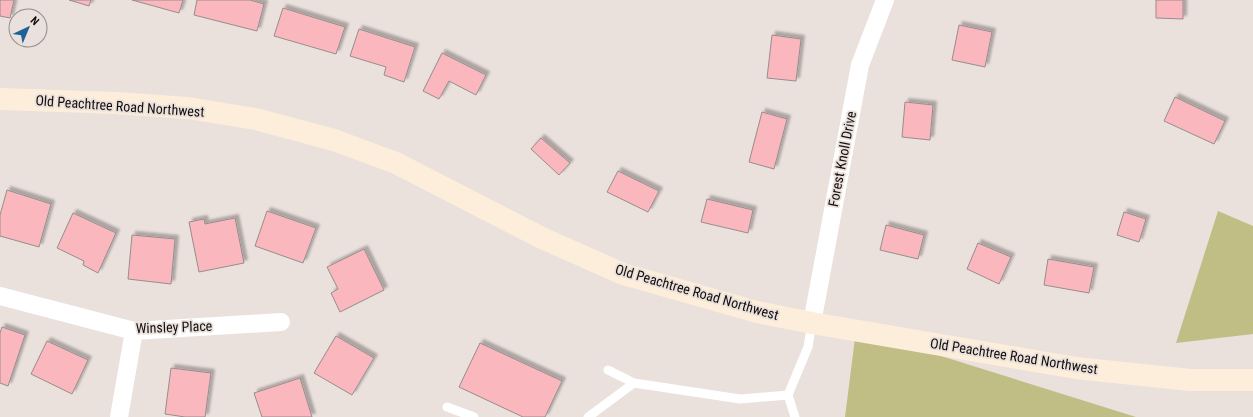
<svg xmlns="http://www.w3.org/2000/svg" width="1253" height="417" viewBox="0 0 1253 417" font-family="'Roboto Condensed',sans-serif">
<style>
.green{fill:#c0be84}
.building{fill:#fab7bd;stroke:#978d8e;filter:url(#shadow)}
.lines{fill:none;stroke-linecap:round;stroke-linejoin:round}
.service{stroke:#fff;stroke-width:9}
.minor{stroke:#fff;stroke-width:18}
.secondary{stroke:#fceeda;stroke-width:22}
.labels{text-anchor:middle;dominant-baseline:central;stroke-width:3.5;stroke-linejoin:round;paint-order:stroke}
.street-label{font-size:14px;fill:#110e0c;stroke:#eae0dc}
</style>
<defs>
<filter id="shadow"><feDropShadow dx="3.5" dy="-3.5" stdDeviation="1" flood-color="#0004"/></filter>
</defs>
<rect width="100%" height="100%" fill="#eae0dc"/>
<path class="green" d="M1218 211 1253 226V334L1176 343Z
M856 330 861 331 1136 417H845Z"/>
<path class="building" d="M0 0H14L10 18 0 16Z
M69 0H91L89 6Z
M132 0H183L179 13Z
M197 0H250L264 4 257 31 194 15Z
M1156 0H1183V19L1156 18Z
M283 8 345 27 336 54 274 36Z
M959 25 992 32 985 67 952 60Z
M359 29 415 47 404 82 384 75 386 67 350 56Z
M772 35 801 39 796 81 767 78Z
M442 53 486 75 476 95 449 81 439 99 423 91Z
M1175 97 1225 121 1214 144 1164 121Z
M905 102 933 105 930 140 902 137Z
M762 112 787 119 774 169 749 162Z
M541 138 570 163 559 175 531 149Z
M618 171 659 191 648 212 607 192Z
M7 190 51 204 39 247 0 236V215Z
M707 199 753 210 748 233 701 222Z
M267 211 316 228 303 263 255 246Z
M1124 212 1146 219 1139 242 1117 235Z
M73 213 116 233 98 273 83 265 84 261 57 248Z
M235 218 244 263 199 272 189 222 204 219 205 224Z
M886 225 924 235 918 259 880 250Z
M132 235 175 239 171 284 128 279Z
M978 243 1011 257 999 284 967 269Z
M364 249 384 290 340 312 331 293 338 289 327 267Z
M1048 259 1094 267 1089 293 1044 285Z
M2 327 25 335 8 386 0 383V333Z
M336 336 374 358 352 395 314 373Z
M47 341 88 360 72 394 31 374Z
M480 343 562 381 545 417H523L459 387Z
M171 368 211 373 205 417H185L165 414Z
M300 378 312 417H262L254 393Z"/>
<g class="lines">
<path class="service" d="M608 370 634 383 740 399 788 395
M447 407 474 417
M588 417 634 383
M795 417 788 395 808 347 812 323"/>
<path class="minor" d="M0 296 134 331 281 322
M812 323 860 65 885 0
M119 417 134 331"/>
<path class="secondary" d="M0 99 117 103 188 108 255 119 334 140 396 163 542 238 623 274 757 312 812 323 1076 368 1190 380H1253"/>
</g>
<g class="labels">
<g class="street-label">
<text transform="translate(120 106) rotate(4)">Old Peachtree Road Northwest</text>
<text transform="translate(842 159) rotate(-79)">Forest Knoll Drive</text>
<text transform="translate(697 292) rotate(16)">Old Peachtree Road Northwest</text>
<text transform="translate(174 327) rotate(-2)">Winsley Place</text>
<text transform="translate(1014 356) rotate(9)">Old Peachtree Road Northwest</text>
</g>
</g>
<g transform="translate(28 28) rotate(44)"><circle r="19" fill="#eae0dc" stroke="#938c89"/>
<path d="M0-3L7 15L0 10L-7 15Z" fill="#1d6297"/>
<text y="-6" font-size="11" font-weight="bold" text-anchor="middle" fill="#110e0c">N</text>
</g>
</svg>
